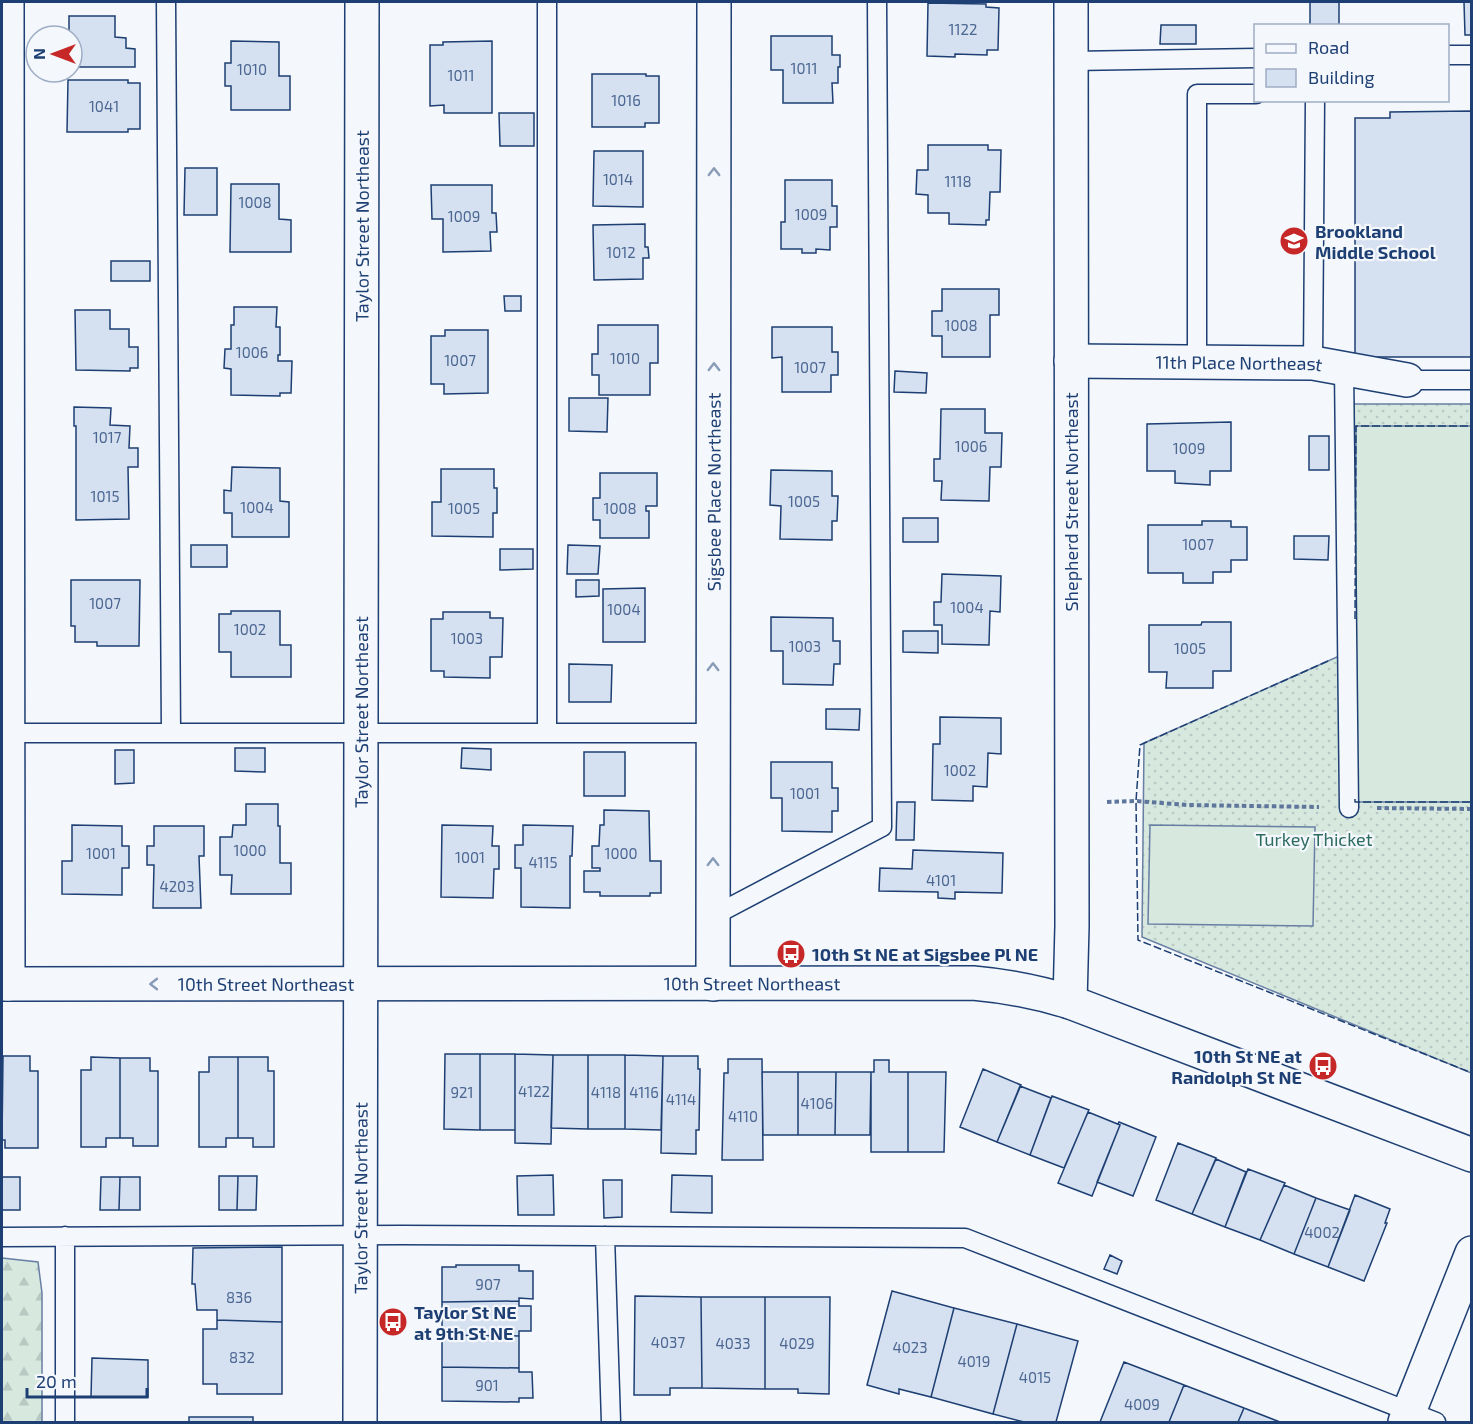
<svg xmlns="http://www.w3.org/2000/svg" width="1473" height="1424" viewBox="0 0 1473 1424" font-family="'Exo 2',sans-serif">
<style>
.grass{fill:url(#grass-dots);stroke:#687fa3;stroke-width:1.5}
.forest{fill:url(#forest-firs);stroke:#687fa3;stroke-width:1.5}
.garden{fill:#d7e8df;stroke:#687fa3;stroke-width:1.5}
.building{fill:#d5e0f0;stroke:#1d3f73;stroke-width:1.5}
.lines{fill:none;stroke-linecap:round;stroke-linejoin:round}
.service-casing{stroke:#1d3f73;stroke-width:21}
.minor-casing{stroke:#1d3f73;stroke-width:36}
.secondary-casing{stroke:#1d3f73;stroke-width:36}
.path{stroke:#5e769c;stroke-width:4;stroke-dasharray:4.5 3;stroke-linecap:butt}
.service{stroke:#f4f7fb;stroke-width:18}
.minor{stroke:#f4f7fb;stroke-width:33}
.secondary{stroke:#f4f7fb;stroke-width:33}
.fence{stroke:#1d3f73;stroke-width:1.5;stroke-dasharray:8 3;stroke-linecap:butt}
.oneway{stroke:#889bb7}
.labels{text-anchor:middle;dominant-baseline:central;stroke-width:4.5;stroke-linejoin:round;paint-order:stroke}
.number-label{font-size:15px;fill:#4b6792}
.street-label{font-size:18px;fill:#1d3f73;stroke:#f4f7fb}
.poi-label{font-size:18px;font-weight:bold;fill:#1d3f73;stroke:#f4f7fb;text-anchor:start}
.park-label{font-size:18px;fill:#2c6c60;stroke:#f4f7fb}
</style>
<defs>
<pattern id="grass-dots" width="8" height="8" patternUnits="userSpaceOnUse" patternTransform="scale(1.5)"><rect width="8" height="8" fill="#d7e8df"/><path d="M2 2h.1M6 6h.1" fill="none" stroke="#b8c8c3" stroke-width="1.8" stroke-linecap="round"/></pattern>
<pattern id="forest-firs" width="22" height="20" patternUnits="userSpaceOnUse" patternTransform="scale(1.5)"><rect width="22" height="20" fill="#d7e8df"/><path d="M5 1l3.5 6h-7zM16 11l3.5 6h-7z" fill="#b8c8c3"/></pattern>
</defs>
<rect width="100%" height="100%" fill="#f4f7fb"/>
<path class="grass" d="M1351 404H1471V1073L1142 937 1144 743 1355 649Z"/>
<path class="forest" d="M2 1258 38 1262 42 1293V1422H2Z"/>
<path class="garden" d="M1356 426H1471V802H1355Z
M1150 825 1315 827 1313 926 1148 924Z"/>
<path class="building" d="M1310 2H1339V26H1310Z
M1464 2H1472V35H1465Z
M928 3 986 4V7L999 8 998 50H987V55L955 54V57L927 56Z
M69 16H115V37L126 38V48L135 49V67H72V36H69Z
M1161 25H1196V44H1160Z
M771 36H832V55H840V67H838V83H832L833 103H783V70H771Z
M231 41 279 42V76H290V110H231V86H225V63H231Z
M492 41V113H444V105L430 106V45H443V42Z
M592 74H646V76H659V123H645V127H592Z
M68 80H128V83H140V129H128V132H67Z
M1472 111V357H1355V118H1390V112Z
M499 113H534V146H500Z
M928 145H988V150H1001L1000 192H990L989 220H986V225L949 224V213H928V195L916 194 917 170H928Z
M594 151H643V207L593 206Z
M185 168H217V215H184Z
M785 180H832V206H837V227H830V250L816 249V253H802V249H781V222H785Z
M231 184H279V219L291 220V252H230Z
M431 185H492V213H496L497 232H490L491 251 443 252V219H432Z
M645 224V247H648L649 258H643V279L594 280 593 225Z
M111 261H150V281H111Z
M942 289H999V315H990V357H942V336H932V311H942Z
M504 296H521V311H505Z
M234 307H277L276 327H280V355H278V361H292L291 393H280V396L231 395V369L224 368 225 349H231V325H234Z
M75 310H110V329H129V347H138V368H130V371L76 370Z
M598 325H658V363H650V395H599V375H592V354H598Z
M772 327H832V352H838V375H831V392H782V357L772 358Z
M445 330H488V393L444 394V384H431V336H445Z
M895 371 927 373 926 393 894 392Z
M569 398H608L607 432 569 431Z
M74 407 111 408 110 425 130 426 129 448H138V467H128L129 519 76 520V426H74Z
M941 409H985V433H1002L1001 467H990L989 501 941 500 942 481H934V459H940Z
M1231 422V471H1210V485L1175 483V471H1147V424Z
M1309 436H1329V470H1309Z
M232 467 280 468V501L289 502V537H232V513H224V490L231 491Z
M441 469H494V488H497V513H493V537L432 536V502H441Z
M771 470 832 471V496H838L837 521H832V540L780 539 781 506 770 505Z
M600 473H657V506H646V511H649V538H600V520H593V498H600Z
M903 518H938V542H903Z
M1202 521H1231V527H1247V560H1231V572H1213V583H1183V573H1148V525H1202Z
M1294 536H1329L1328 560 1294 559Z
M191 545H227V567H191Z
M568 545 600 546 598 574H567Z
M500 549H533V569L500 570Z
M942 574 1001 576 1000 612 990 611 989 645 942 644V625H934V602H941Z
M71 580H140L139 646H97V642H75V626H71Z
M576 580H599V596L576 597Z
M645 588V642H603V589Z
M231 611H280V645H291V677H231V652H219V614H231Z
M443 612H490V618H503L502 657H490V678L444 677V671H431V619H443Z
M771 617 833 618V641H840V664H834L833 685 783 684V651H771Z
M1202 622H1231V671H1213V688H1166L1167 672H1149V625H1201Z
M903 631H938V653L903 652Z
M569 664 612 665 611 702H569Z
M826 709H860L859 730 826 729Z
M940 717 1001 718V754L988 753 987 787 973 786V801L932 800 933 744H940Z
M235 748H265V772L235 771Z
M462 748 491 749V770L461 768Z
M115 750H134V783L115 784Z
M584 752H625V796H584Z
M771 762H832V788H838V811H832V832L782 831V798H771Z
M897 802H915L914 840H896Z
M246 804H278V826H280V863H291V894H231L232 875H220V837H232L233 825H246Z
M604 810 649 811 650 861H661V893H650V896H600V892H584V871H600V868H592V846H599L600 825H604Z
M72 825 122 826V846H129V868H122V895L62 894V861H72Z
M442 825 493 826 492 846H499V869H494L493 898 441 897Z
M523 825 573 826 572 856H570V908L521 907V868H515V845H523Z
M154 826H204V856H199L201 908H153L154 865H147V846H154Z
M913 850 1003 853 1002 893 955 892V899L938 898V892L879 891 880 868 912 869Z
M445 1054H480V1130L444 1129Z
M480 1054H515V1130H480Z
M515 1054 553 1055 551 1144 515 1143Z
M553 1055H588V1129L551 1128Z
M588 1055H625V1129H588Z
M625 1055 663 1056 661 1130 625 1129Z
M3 1056H30V1071H38V1148H5V1140H2Z
M663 1056H698V1069H700L699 1130H696V1154L661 1153Z
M91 1057 120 1058V1138H106V1147H81V1070H91Z
M209 1057H238V1138H226V1147H199V1072H209Z
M238 1057H268V1071H274V1147H253V1138H238Z
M120 1058H150V1071H158V1146H133V1138H120Z
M728 1059H762L763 1160H722L724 1073H728Z
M874 1060H889V1072H908V1152H871V1072H874Z
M983 1069 1021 1085 997 1142 960 1127Z
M762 1072H798V1135H763Z
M798 1072H836L835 1135H798Z
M836 1072H871L870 1135H835Z
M908 1072H946L944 1152H908Z
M1020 1086 1051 1098 1030 1155 997 1142Z
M1052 1096 1089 1110 1064 1168 1030 1155Z
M1088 1112 1120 1125 1092 1196 1058 1183Z
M1119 1122 1156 1137 1133 1196 1097 1182 1120 1125 1118 1124Z
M1178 1143 1216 1158 1192 1214 1156 1200Z
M1216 1159 1246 1172 1225 1227 1192 1214Z
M1248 1169 1285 1183 1260 1240 1225 1227Z
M553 1175 554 1215H518L517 1176Z
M672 1175 712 1176V1213L671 1212Z
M219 1176H238L237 1210H219Z
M238 1176H257L256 1210H237Z
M2 1177H20V1210H2Z
M101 1177H120L119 1210H100Z
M120 1177H140V1210H119Z
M603 1180H622V1217L604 1218Z
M1284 1185 1316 1198 1294 1254 1260 1240Z
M1355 1195 1390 1209 1385 1223H1387L1364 1281 1328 1267Z
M1316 1198 1350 1210 1328 1267 1294 1254Z
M282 1247V1322L217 1320V1310H197L195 1284H192L193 1248Z
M1110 1255 1122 1261 1117 1274 1104 1269Z
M456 1265H519V1271H533V1299L519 1298V1301L442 1302V1267H456Z
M892 1291 954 1308 931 1397 899 1389V1394L867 1385Z
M635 1296 701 1297 702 1388H670V1395H634Z
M701 1297H765V1389L702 1388Z
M765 1297H830L829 1394 798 1393V1389H765Z
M519 1301V1306H531V1331H519V1336L442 1335V1302Z
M954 1308 1017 1324 993 1414 931 1397Z
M217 1320 282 1322V1394H217V1384H203V1329H217Z
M1017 1324 1078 1341 1056 1422H1024L993 1414Z
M442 1335 519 1336V1368L442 1367Z
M92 1358 148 1360V1397H91Z
M1124 1362 1184 1385 1169 1422H1100Z
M442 1367 519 1368V1372H532L533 1398H519V1402L442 1401Z
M1184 1385 1244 1408 1238 1422H1169Z
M1244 1408 1280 1422H1238Z
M189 1417H253V1422H189Z"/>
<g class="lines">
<g class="service-casing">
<path id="service" d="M166 2 171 733
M547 2V733
M1448 55H1472
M1072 61 1256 58
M1197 362V94H1256
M1313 363 1315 100
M1344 368 1349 808
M1407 380H1472
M2 733H713
M713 916 882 827 877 2
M65 1236V1422
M605 1236 611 1422
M2 1237 401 1235 965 1238 1436 1422"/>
</g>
<g class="minor-casing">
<g id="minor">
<path d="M7 2 8 984"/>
<path id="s1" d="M1071 361 1313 363 1407 380"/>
<path id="s2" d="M2 984 973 983C1007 986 1038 992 1070 1002L1472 1155"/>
<path id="s3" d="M713 984 714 2"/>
<path d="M1070 1002 1072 926 1071 2"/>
<path d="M1405 1422 1472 1253"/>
</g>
</g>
<g class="secondary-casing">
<g id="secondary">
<path id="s4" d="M360 1422 362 2"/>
</g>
</g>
<path class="path" d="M1107 802 1136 801 1187 805 1319 807
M1377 808 1472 809"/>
<use href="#service" class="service"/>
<use href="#minor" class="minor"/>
<use href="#secondary" class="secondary"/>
<path class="fence" d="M1355 619 1356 426H1472
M1328 661 1140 745 1136 801 1138 940 1472 1073
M1355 799V802H1472"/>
</g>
<defs><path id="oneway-chevron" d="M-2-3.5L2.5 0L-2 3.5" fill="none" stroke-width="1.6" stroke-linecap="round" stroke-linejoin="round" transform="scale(1.5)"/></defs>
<g class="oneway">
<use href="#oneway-chevron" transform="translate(714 172) rotate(-90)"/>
<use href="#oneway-chevron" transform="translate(714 367) rotate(-90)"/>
<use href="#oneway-chevron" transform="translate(713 667) rotate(-90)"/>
<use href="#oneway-chevron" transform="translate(713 862) rotate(-90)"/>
<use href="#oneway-chevron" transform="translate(154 984) rotate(180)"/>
</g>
<defs>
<g id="school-disc" transform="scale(1.5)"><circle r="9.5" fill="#c62828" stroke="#f4f7fb"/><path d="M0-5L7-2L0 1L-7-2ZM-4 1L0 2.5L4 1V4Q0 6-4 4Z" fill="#fff"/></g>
<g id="bus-disc" transform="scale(1.5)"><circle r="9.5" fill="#c62828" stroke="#f4f7fb"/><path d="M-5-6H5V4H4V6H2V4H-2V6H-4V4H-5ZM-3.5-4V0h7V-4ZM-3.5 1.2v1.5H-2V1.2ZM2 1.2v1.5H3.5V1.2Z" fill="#fff"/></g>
</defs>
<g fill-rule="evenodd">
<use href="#school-disc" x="1294" y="241"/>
<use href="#bus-disc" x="791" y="954"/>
<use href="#bus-disc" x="1323" y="1066"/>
<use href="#bus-disc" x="393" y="1322"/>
</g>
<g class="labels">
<g class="number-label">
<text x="963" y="29">1122</text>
<text x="804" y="68">1011</text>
<text x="252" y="69">1010</text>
<text x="461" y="75">1011</text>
<text x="626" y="100">1016</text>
<text x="104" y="106">1041</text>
<text x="618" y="179">1014</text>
<text x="958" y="181">1118</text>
<text x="255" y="202">1008</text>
<text x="811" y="214">1009</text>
<text x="464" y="216">1009</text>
<text x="621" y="252">1012</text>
<text x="961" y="325">1008</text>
<text x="252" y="352">1006</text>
<text x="625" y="358">1010</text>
<text x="460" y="360">1007</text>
<text x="810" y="367">1007</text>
<text x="107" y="437">1017</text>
<text x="971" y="446">1006</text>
<text x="1189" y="448">1009</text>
<text x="105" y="496">1015</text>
<text x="804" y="501">1005</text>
<text x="257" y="507">1004</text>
<text x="464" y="508">1005</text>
<text x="620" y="508">1008</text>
<text x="1198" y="544">1007</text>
<text x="105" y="603">1007</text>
<text x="967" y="607">1004</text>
<text x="624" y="609">1004</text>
<text x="250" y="629">1002</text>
<text x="467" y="638">1003</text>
<text x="805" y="646">1003</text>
<text x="1190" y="648">1005</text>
<text x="960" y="770">1002</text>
<text x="805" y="793">1001</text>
<text x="250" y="850">1000</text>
<text x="101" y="853">1001</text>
<text x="621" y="853">1000</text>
<text x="470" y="857">1001</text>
<text x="543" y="862">4115</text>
<text x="941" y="880">4101</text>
<text x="177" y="886">4203</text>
<text x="534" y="1091">4122</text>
<text x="462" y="1092">921</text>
<text x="606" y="1092">4118</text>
<text x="644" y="1092">4116</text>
<text x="681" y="1099">4114</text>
<text x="817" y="1103">4106</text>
<text x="743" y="1116">4110</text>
<text x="1322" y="1232">4002</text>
<text x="488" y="1284">907</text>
<text x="239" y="1297">836</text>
<text x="668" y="1342">4037</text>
<text x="733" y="1343">4033</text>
<text x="797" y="1343">4029</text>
<text x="910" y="1347">4023</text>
<text x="242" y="1357">832</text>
<text x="974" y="1361">4019</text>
<text x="1035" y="1377">4015</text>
<text x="487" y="1385">901</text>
<text x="1142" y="1404">4009</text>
</g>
<g class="street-label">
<text stroke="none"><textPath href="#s4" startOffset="1196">Taylor Street Northeast</textPath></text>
<text stroke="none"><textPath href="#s1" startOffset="168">11th Place Northeast</textPath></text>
<text stroke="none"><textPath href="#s3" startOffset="492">Sigsbee Place Northeast</textPath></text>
<text transform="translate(1071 502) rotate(-90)">Shepherd Street Northeast</text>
<text stroke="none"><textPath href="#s4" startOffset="710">Taylor Street Northeast</textPath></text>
<text stroke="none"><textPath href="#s2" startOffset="264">10th Street Northeast</textPath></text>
<text stroke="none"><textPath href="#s2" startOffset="750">10th Street Northeast</textPath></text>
<text stroke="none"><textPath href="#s4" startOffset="224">Taylor Street Northeast</textPath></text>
</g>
<g class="poi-label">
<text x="1315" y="231">Brookland<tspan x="1315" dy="21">Middle School</tspan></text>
<text x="812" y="954">10th St NE at Sigsbee Pl NE</text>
<text x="1302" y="1056" text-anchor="end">10th St NE at<tspan x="1302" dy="21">Randolph St NE</tspan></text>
<text x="414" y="1312">Taylor St NE<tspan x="414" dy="21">at 9th St NE</tspan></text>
</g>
<g class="park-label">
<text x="1314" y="839">Turkey Thicket</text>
</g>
</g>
<rect width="1473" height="1424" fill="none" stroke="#1d3f73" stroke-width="6"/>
<rect x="1254" y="24" width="195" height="78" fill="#f4f7fb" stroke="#9eadc5" stroke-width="1.5"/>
<rect x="1266" y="44" width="30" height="9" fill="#f4f7fb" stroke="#9eadc5" stroke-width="1.5"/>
<text x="1308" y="54" font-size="18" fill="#1d3f73">Road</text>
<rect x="1266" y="69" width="30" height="18" fill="#d5e0f0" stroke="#9eadc5" stroke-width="1.5"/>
<text x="1308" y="84" font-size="18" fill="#1d3f73">Building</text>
<g transform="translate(54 54) rotate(270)"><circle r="28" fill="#f4f7fb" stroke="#9eadc5" stroke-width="1.5"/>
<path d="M0-4.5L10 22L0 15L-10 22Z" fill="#c62828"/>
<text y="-9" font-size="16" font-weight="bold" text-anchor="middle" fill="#1d3f73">N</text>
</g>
<path d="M27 1388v9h120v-9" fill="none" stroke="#1d3f73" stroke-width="3"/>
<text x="36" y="1388" font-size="18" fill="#1d3f73" stroke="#f4f7fb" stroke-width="4.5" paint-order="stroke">20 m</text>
</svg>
